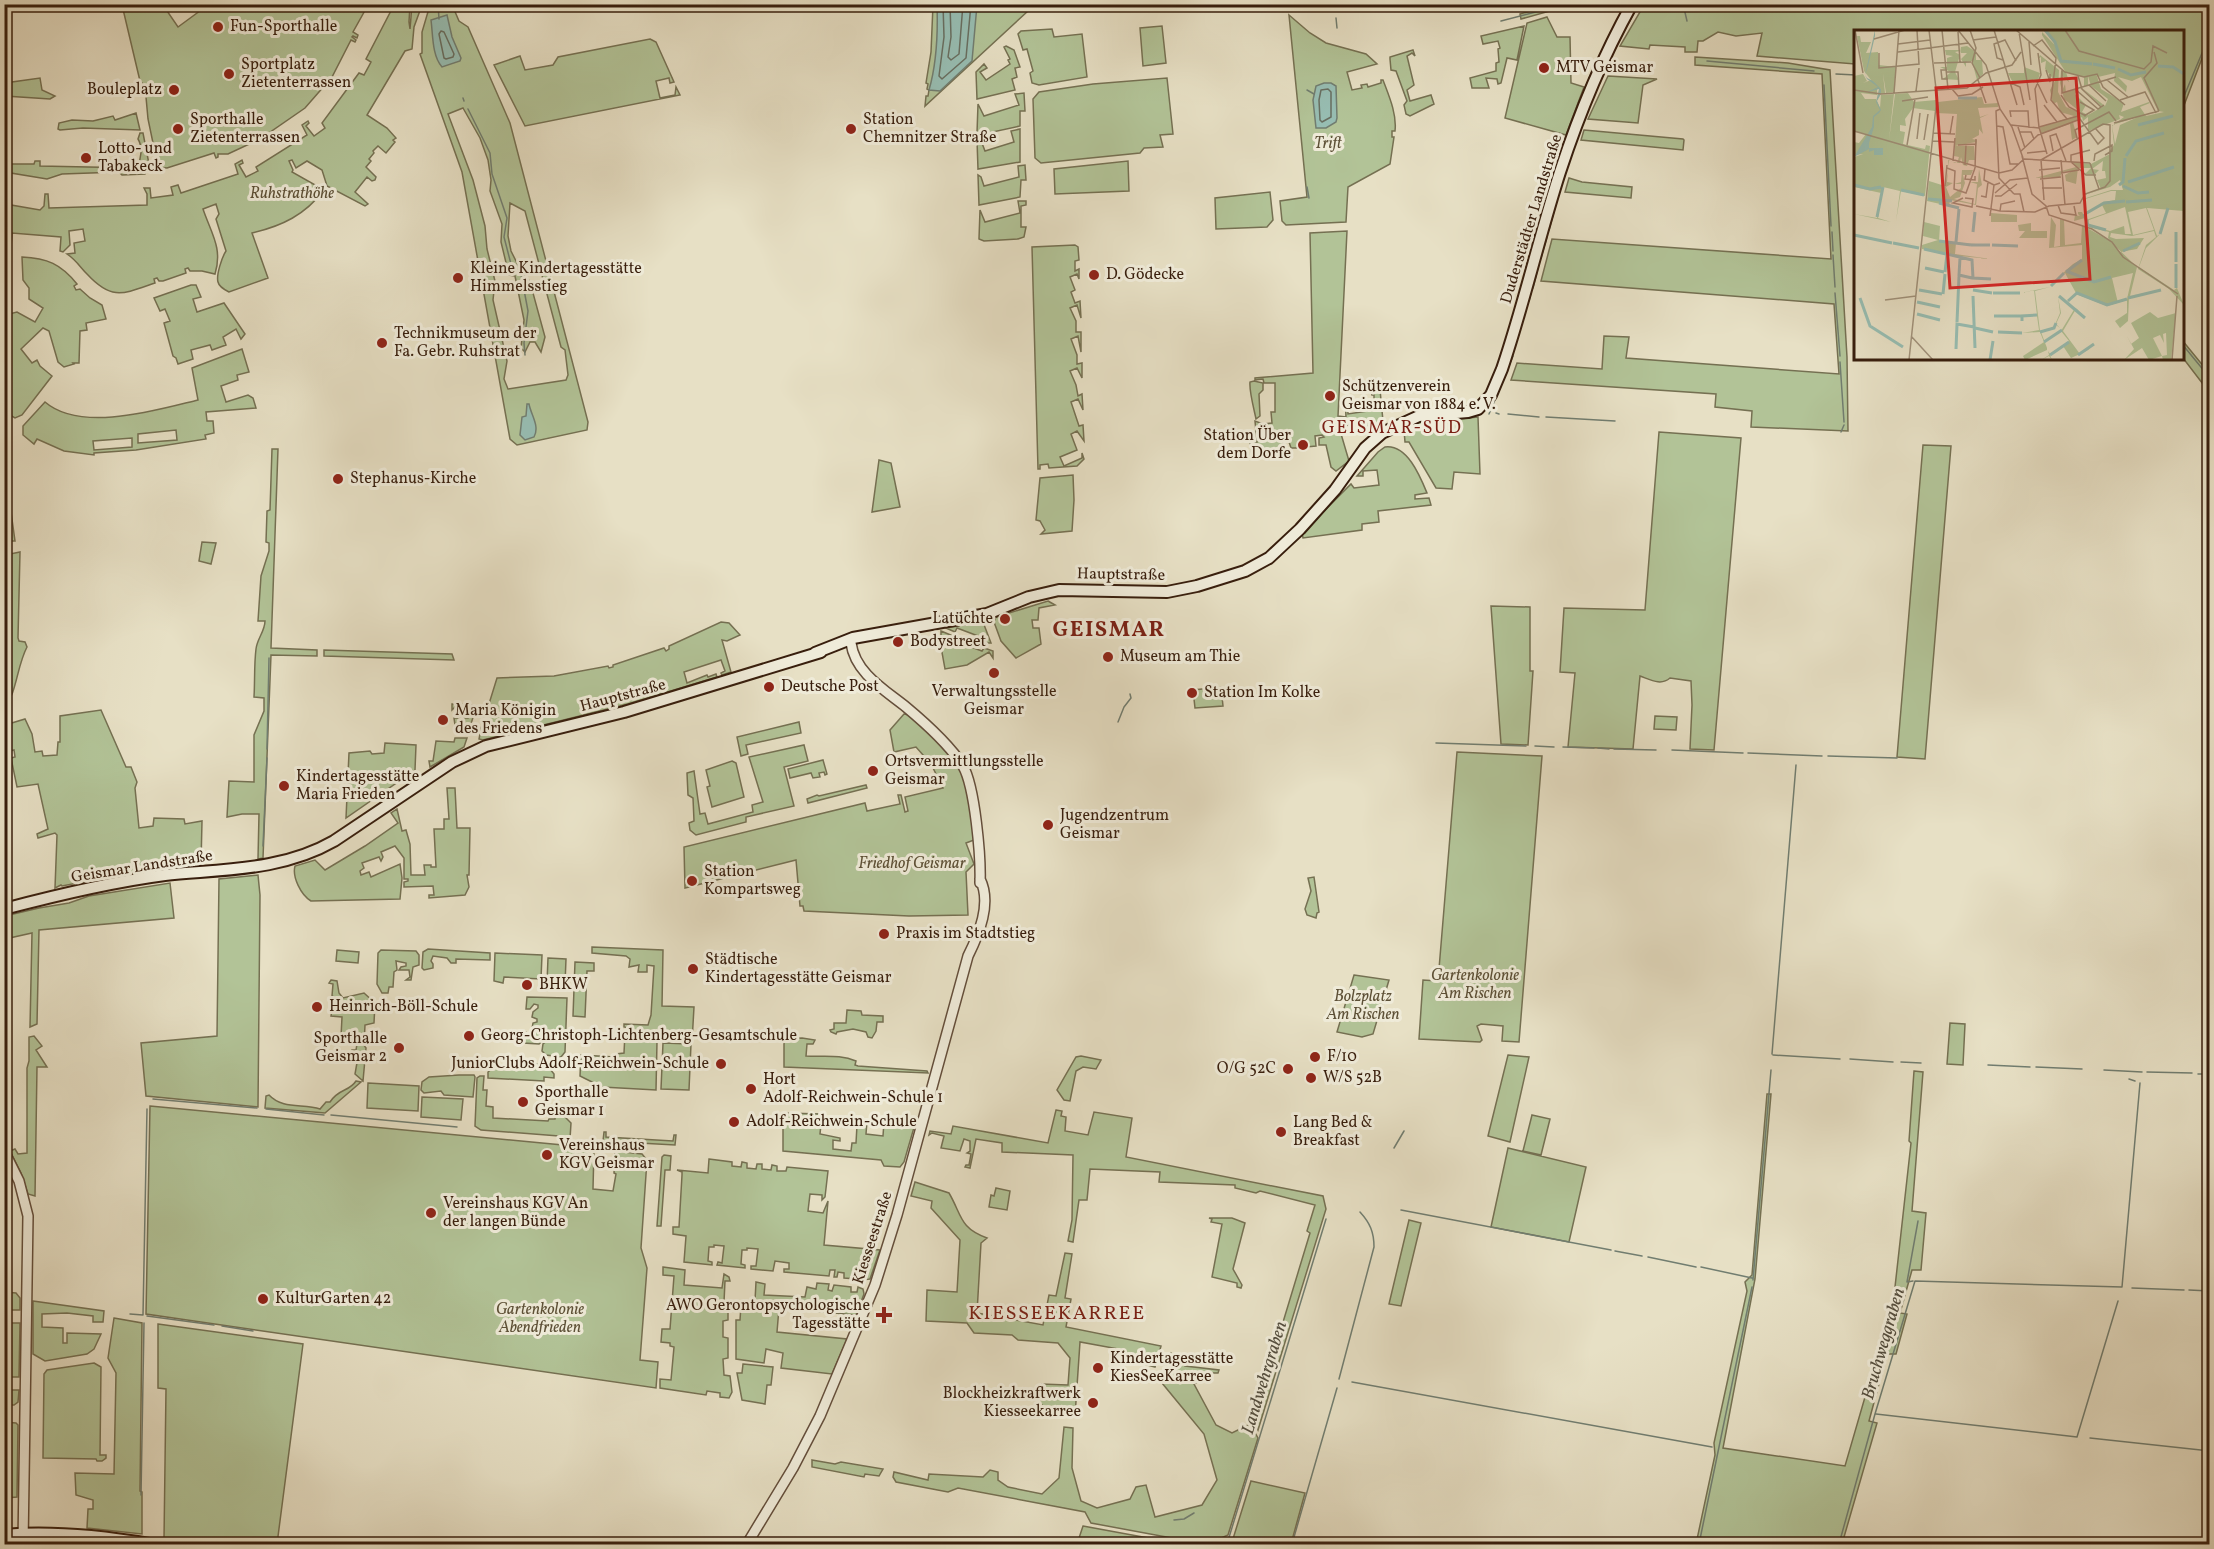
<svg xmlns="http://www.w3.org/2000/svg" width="2214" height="1549" viewBox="0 0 2214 1549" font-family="Vollkorn,serif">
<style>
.green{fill:#b2c397;stroke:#757052;stroke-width:1.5;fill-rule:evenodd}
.water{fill:#97bdb2;stroke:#717d70;stroke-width:1.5}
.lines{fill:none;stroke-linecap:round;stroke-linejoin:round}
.shore{stroke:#686e60;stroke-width:1.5}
.stream{stroke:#717d70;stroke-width:1.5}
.tertiary-casing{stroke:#644e3b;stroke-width:12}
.secondary-casing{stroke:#381e0d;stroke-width:14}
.tertiary{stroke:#efebd9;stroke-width:9}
.secondary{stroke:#efebd9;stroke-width:10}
.poi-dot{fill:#8f2418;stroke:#efebd9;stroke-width:2}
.labels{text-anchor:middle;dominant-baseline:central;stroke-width:6;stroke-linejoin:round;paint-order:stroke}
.poi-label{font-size:16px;fill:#381e0d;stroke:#efebd9;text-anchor:start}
.park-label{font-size:16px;font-style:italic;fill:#5d5036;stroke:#efebd9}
.street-label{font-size:16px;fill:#381e0d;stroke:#efebd9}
.neighbourhood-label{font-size:18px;letter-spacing:1.5px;fill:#7a1f14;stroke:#efebd9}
.water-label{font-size:18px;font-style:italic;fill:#544e3f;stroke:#efebd9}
.quarter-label{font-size:20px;letter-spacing:1.5px;fill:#7a1f14;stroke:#efebd9}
.district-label{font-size:22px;font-weight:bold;letter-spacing:1.5px;fill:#7a1f14;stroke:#efebd9}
.inset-river{fill:none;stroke:#97bdb2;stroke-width:3}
.inset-road{fill:none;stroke:#a1927b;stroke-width:1.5}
.view{fill:#d62828;fill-opacity:0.15;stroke:#d62828;stroke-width:3}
.inset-edge{fill:none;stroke:#381e0d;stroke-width:3}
</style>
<rect width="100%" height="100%" fill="#e7e0c5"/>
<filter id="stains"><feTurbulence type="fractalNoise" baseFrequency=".00333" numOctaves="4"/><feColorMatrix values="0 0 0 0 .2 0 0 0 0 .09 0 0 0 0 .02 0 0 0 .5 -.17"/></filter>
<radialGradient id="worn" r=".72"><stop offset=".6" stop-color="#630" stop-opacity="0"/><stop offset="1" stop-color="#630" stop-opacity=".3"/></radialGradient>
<path class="green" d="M1556 4 1571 5 1521 19 1520 14Z
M122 5H163L178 27 208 5H368L353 32 358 35 357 38 353 36 352 37 356 40 355 42 351 40 332 77 305 108 260 139 228 154H218V157L216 158 214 153 167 168 158 167 148 119 145 86 140 81Z
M394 5H410L409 22 410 29 412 5H422L414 27 412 49 405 51 367 115 387 128 396 138 393 140 395 142 386 153 378 146 373 151 374 153 369 159 371 161 366 167 376 177 375 180 372 181 367 177 355 192 368 204 365 206 327 186 322 170 307 161 296 168 292 160 289 161 293 170 292 172 324 190C305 215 282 226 252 233L268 278 229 292C225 290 219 287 218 282 216 275 222 257 226 251L216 219 219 214 216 204 203 209C211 233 223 248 215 274L202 271H190L188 268 185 269 186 273 163 281H159L157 278 154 279 155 283C123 294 112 301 87 274 80 267 76 260 67 254L75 253 74 243 85 241 83 229 69 231 70 245 63 252 60 251 61 237 12 233 11 247H5V204L40 210 44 206 45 194H48L49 208 147 205V194L144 188H150L151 198 173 195 171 187 178 185 181 193 238 174 235 164 242 160 243 163 239 165 246 177 258 171 256 167 307 135 302 125 308 121 309 123 306 126 314 136 325 128 322 123 359 73 364 75 371 62 366 59Z
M430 5H459V6L453 7 459 21 468 27 510 123 588 422 587 430 517 445 510 439 462 172 420 54 422 53V32ZM463 108 480 138 488 160 491 180 490 191 502 224 501 242 509 275 515 276 524 320 521 348 525 352 530 342H535L541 352 545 337 530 282 519 267 511 251 508 236 510 203 525 211 561 347 565 350 568 375 566 380 508 389 504 379 507 361 493 300 495 281 487 249 485 226 473 180 448 114Z
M933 5H1027L1028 11 925 106 926 96H928L929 90 927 89 928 84 926 83 931 52Z
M1644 5H2209V40L2183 108 2182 32H1856L1855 64 1757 56 1762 33 1736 36 1718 32 1703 41H1698L1697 52H1685V47L1650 45 1649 49 1620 46Z
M1289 15 1310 33 1326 43 1366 54 1377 64 1347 72 1352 90 1362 88 1361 85 1367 84 1368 87 1381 83V80H1383C1389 96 1397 114 1395 131H1392V137H1394L1390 164 1348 187 1346 222 1286 225 1282 221 1280 201 1307 197Z
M1547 17 1557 37H1570L1571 83 1584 87 1566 135 1505 118 1527 23Z
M1162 26 1166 63 1143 66 1140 28Z
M1524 26 1517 60 1507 58 1501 83 1498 84 1497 79 1486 78 1489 88H1472L1470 78 1496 71V63L1499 62 1498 49 1500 48 1498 41 1483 44 1481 36Z
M1052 29 1054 37 1082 34 1087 77 1039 85 1032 83 1030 73 1033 71 1027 49 1023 50 1018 34 1021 31Z
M650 39 656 42 674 82 670 83 669 78 656 81 660 98 675 95 676 87 680 95 525 126 494 65 520 56 525 70 553 65 558 57Z
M1006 46 1014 50 1020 67 1015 68 1017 77 1012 79 1015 90 977 99 976 72 984 64 987 68 980 72 986 80 1010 64 1008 60 1010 59 1004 47Z
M1413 50 1415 56 1412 53 1407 56 1414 85 1407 90 1410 101 1431 95 1434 104 1410 116 1406 114 1404 105 1407 101 1396 71 1391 70 1390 59V57Z
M1695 57 1788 63 1830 70 1847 357 1848 431 1751 427 1752 411 1715 407 1716 394 1511 380 1517 363 1602 369 1604 336 1629 337 1626 358 1839 374 1834 304 1541 281 1552 239 1831 259 1822 74 1695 65Z
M1608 76 1657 79 1643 85 1638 123 1588 119Z
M40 78 42 90 55 96 50 99 5 96V83Z
M1167 78 1173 134 1160 135 1163 147 1144 148 1140 153 1041 163 1035 158 1033 99 1039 92 1093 84Z
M1024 93 1025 111H1020V126L979 135 977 133 978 104 984 116 1019 105 1015 94Z
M136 113 140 130 83 128 60 130 58 129 59 123 72 120 93 121 113 116 115 120Z
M1020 129V162L978 169 977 140 980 138 985 151 1014 142 1011 131Z
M1584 130 1683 139 1684 140 1683 150 1581 140Z
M140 133H143L149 164 145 174 122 175 119 172 62 174 47 179 5 172V164H34L35 161H40V166L137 168C141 160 143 147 138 139Z
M1128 161 1129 191 1055 194 1054 169Z
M1025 165 1026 180H1021L1020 197 979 205 978 175 981 177 984 186 1019 177 1018 166Z
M1569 178 1582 182 1632 187 1631 198 1565 192Z
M1270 192 1273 220 1267 227 1216 229 1215 198Z
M1018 201H1026V205L1021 206V227H1026L1024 237 1018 239 984 241 979 239 980 210 985 222 1020 213Z
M1347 231 1338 416 1346 417 1345 397H1347L1348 414 1374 410V395H1372L1370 380 1379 379 1383 421 1370 435 1365 421 1339 427 1349 461 1336 471 1331 467 1326 445H1319V438L1324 437 1322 435 1315 436 1316 446 1306 447V443L1301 444 1300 448H1291L1288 439H1284L1282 449 1251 452 1250 442H1257L1255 421 1263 424 1272 423 1271 412H1275V383H1264L1263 379 1255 380V378L1313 373 1310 233Z
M1075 245 1078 247 1079 260 1075 261V271L1079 269V279L1077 274 1070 277 1075 290 1071 292 1075 303 1080 301 1081 318 1077 305 1070 308 1076 321V332H1081V352L1078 336 1071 339 1077 355V364L1082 363V378L1077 368 1070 371 1076 385 1078 396 1082 394 1083 410 1078 399 1071 402 1079 426 1083 425 1084 441 1077 431 1071 434 1077 450 1060 457 1064 466 1082 458V453L1084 459 1077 466 1049 468 1048 464 1040 465V469H1038L1032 247Z
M22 257C47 258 61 264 77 284L74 286 76 290 80 289 90 298 102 305 106 319 86 323 87 330 80 331 79 363H73L74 364 64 367 58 362 49 331 43 328 21 349 32 363 37 360 40 366 52 376 22 415 15 418 5 412V315L17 312 35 322 43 308 29 299V288L23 280Z
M191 285H196L201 297 193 299 197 312 224 303 245 334 241 339 236 329 223 337 226 345 212 350 210 345 191 350 193 359 178 364 176 358 173 356 164 323 170 321 165 309 160 311 154 298Z
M2182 340 2209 373V392L2183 358Z
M242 349 249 372 237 375 238 380 221 386 226 402 248 395 253 398 256 408 206 412 207 421H213L214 433 205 435 206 439 136 450 94 453V455L64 451 37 439 34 444 23 435V426L45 402C81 433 157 410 198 400L192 368ZM176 430 177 440 138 443V434ZM132 438V447L94 450 93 441Z
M1254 381 1263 383V390L1259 394 1260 416 1256 419C1254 409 1249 391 1250 382Z
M1458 417 1459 419 1478 417 1480 474 1454 472 1452 489 1436 488 1409 442H1405L1404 430 1415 421Z
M1659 432 1741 438 1714 750 1690 749 1692 705 1691 681 1670 678C1661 686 1651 680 1640 676L1633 749 1568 747 1575 673 1560 672 1564 608 1645 610Z
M1923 445 1951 446 1925 759 1897 757Z
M1385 447C1407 444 1420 476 1427 493L1415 495V499L1429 498 1431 505 1378 511 1379 522 1362 524V530L1303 538 1302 533 1351 484 1354 488 1379 485 1377 470 1363 471V476H1357L1378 452Z
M272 449H278L271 648 317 650V656L271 655 263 858 258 859 259 814H242L227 817 229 781 254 782V735L264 711V698L254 697C255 681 254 665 256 649 257 639 265 631 265 621H258L261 576 269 551V543L266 542 267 511 270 510Z
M879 460 891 463 900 507 872 512Z
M5 464 10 468 6 476 15 541H5V538L10 537V535L5 536 8 521 5 520Z
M1073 475 1074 500 1072 531 1041 534 1045 530 1040 521 1036 520 1040 478Z
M202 542 216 543 211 564 199 561Z
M20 552 18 638 19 641 25 642 27 647C17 666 17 691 5 708V555Z
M1048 601 1055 605 1039 608 1038 620H1032L1033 628H1039L1041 644 1016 658 1001 641 994 622 996 617Z
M1491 606 1530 607V671H1533L1528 745 1501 744Z
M721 622 729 623 740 635 727 641 722 640 731 672 722 675 721 673 725 671 721 660 684 672 687 683 707 675 708 677 716 674 717 677 628 704 483 740 479 739 484 715 487 716 490 708 488 707 497 678 554 676 608 666 609 668 613 667V665L664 648 666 651 669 649V646Z
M983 622 991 643H985L986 639 957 628 955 632 946 628Z
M941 631 953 636 952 640 982 651 984 648 993 651V658L989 652 967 665 945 669 941 647Z
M324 650 452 654 454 660 324 656Z
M1221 687 1223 706 1195 708 1193 690Z
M452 704 472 705 476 708 469 730 455 731 457 726 455 725 454 718H468V708L455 707 452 710Z
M101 710 126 767H131L137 782 135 788 139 828 153 826 154 818 184 819 185 824 202 821 201 864 136 872 62 886 61 885 55 888 57 835 55 833 38 838 37 834 48 829 38 784 17 787 11 758 15 757 14 750 10 751 5 725 25 719 32 734 35 752 42 751 43 756 57 755 58 742H60V716Z
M904 714C914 715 922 726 929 733 940 745 955 757 962 772 972 792 971 818 974 840L966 843 974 864 966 872 968 915 909 916 804 911 803 906H800L796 860 685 888 684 847 865 803 867 811 900 804 898 795H901L905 812 908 811 905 797 943 788 931 764 916 747 894 752 890 730Z
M1655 716 1677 717 1676 730 1654 729Z
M799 722 801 733 746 745 748 754 741 756 737 737Z
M455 738H467L464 747 430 767 429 761H433L436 741 454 742Z
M385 743 416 745 415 770 346 818 349 753 370 751 372 754 384 753Z
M804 745 808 761 784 767 794 806 746 817V822L696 835 690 830 689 823 694 821 693 798 688 795 687 773 694 771 700 814 705 813 708 824 753 812 752 805 763 802 749 757Z
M1457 752 1542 756 1519 1042 1502 1041 1503 1026 1481 1024 1477 1026 1482 1040 1480 1042 1419 1039 1423 980 1438 981Z
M823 760 827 774 825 775 824 772 819 773 820 777 813 778 811 773 790 778 788 769Z
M732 761 736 763 744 797 712 807 707 787 710 786 706 770Z
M866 785 867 788 808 803 807 799 817 795 819 796Z
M447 788H455L457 828H470L469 875H467L469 887 465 895 429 898V895H434L433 886 404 887V882L408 881V879H404V858L395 846 381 852 383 857 381 861 379 857 362 863 364 868 360 871 361 875 369 872 371 877 400 864 402 878 400 899 311 901C301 895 292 877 295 866L315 860 325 870 365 846 398 823 391 813 397 809 402 831 406 830 410 844 411 875H425L424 865H431V867H436L434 829H444V819H449Z
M258 875 260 895 258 1107 146 1096 141 1043 217 1036 219 879Z
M1314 877 1319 912 1317 913 1316 918 1307 915 1305 909 1311 891 1308 878Z
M170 883 174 918 39 930 37 1024 30 1027 32 933 5 939V916L39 908 69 903 89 896Z
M592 947 663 950 662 1006 694 1007 692 1042 661 1039 657 1042 656 1090 602 1087 580 1076 581 1055 615 1057 616 1054 624 1053 625 1033 629 1028 624 1027V1024L648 1025 651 1015 654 966 647 965V972H638L639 965 629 967 630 959 626 956 592 953Z
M428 949 490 953V960L456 959V963H451L447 958 433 956 431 961 433 964V968L424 970 422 968 423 952Z
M337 950 359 952 358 963 336 961Z
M381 950 416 951 419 955V965L413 967 411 980H406L410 977 409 970H399L401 967 406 966V963L396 961 397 970 394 972 393 987H389L388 993H382L377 984 378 953Z
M495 953 542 955 541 979 504 977 503 983 494 981Z
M548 958 566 959 565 984 547 983Z
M575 962 594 963V971H587L585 1017 573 1016Z
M1354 975 1389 980 1373 1034 1362 1037 1337 1032Z
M331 980 337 981 339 993 343 998 364 993 375 1003 374 1023 365 1025 364 1045 366 1048 363 1081 355 1074 358 1057 352 1056V1050H356L357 1044H353V1038L341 1037 342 1017 331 1016 334 997 332 996 333 984 329 983Z
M527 997 567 998 565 1052 561 1057 546 1055 542 1051 543 1044 548 1040 547 1037 539 1044 523 1043 519 1038 521 1031 531 1034 533 1023 537 1022V1019L532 1017 533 1012 538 1008V1005L534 1004 530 1009H526Z
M847 1010 861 1011 862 1015 883 1016V1022H877L876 1031 872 1038 868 1037 866 1032 853 1029 837 1032 836 1034 831 1032 830 1030 834 1029V1023H846Z
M1950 1023 1965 1024 1963 1065 1947 1064Z
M34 1036 42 1046 36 1050 47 1067H37L35 1196 28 1194 21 1173 10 1151 15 1149 18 1154 27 1153V1068L29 1061V1037Z
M802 1038 815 1040 813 1044H807L806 1056C825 1057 840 1054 856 1061L855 1065 858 1066 927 1071 928 1073 784 1067V1039Z
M663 1043 691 1044 689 1090 661 1089Z
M1508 1055 1529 1057 1510 1142 1488 1136Z
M1081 1056 1101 1060 1096 1069 1083 1067 1076 1071 1070 1101 1064 1100 1057 1090 1076 1057Z
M523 1059H529L534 1064H546L554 1074V1078L544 1077V1081L488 1078V1072L493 1068H501L507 1062 519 1064Z
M1914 1071 1923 1072 1912 1211 1926 1213 1921 1270H1912L1900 1313 1907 1314 1896 1354H1887L1869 1421 1877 1423 1842 1544H1696L1715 1455 1714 1443 1747 1291 1745 1282 1752 1275 1767 1094H1771L1755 1279 1723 1448 1845 1466 1890 1311 1895 1287 1911 1143 1909 1141Z
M459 1075H474L475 1077 473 1097 444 1095 441 1091 424 1093 421 1090 422 1082 429 1077Z
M480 1076H484L483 1090H487L486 1106 493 1107V1118L548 1121 549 1119H555L556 1106H559V1111L571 1123 570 1139 559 1136 481 1130 475 1126 477 1078Z
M356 1081 361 1082 325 1113 265 1108 266 1096 269 1095C283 1110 304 1103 320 1109L326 1102H330C339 1088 349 1092 356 1081Z
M368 1083 419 1086 418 1111 367 1108Z
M422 1097 463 1099 461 1120 421 1117Z
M150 1106 594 1148 593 1189 613 1191 616 1174 614 1173 615 1151 642 1154 647 1160 641 1248 647 1268 640 1360 658 1362 656 1388 146 1314Z
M1056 1110 1062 1111 1061 1116 1066 1117 1065 1131 1088 1135 1094 1112 1132 1118 1126 1157 1323 1196 1326 1209 1258 1430 1249 1413 1257 1408 1310 1233 1307 1231 1315 1205 1260 1191 1256 1193 1235 1188V1185L1159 1182 1160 1172 1090 1169 1087 1200H1079L1073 1242 1068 1241 1072 1220 1073 1155 1002 1152V1143L976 1139 970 1168 965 1167 966 1165H969L971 1154 967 1153 970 1151V1141L964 1139 960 1151 941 1148 944 1136 932 1133 929 1135 930 1131 951 1134 953 1126 1048 1143Z
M783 1113 822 1114 820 1134 840 1138V1141L833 1140V1149L851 1151 852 1143H856L857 1125 848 1124 847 1128H845L846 1120 867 1121 866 1134 883 1136 884 1122 915 1124 904 1162 900 1167 884 1166 881 1160 783 1151Z
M1532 1115 1550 1119 1541 1155 1523 1151Z
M604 1132H606V1137L673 1141 674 1135H676L675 1145 603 1141Z
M1508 1148 1586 1167 1569 1242 1491 1227Z
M664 1155 671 1156 670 1170H665L661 1226H657L662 1157Z
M709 1159 732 1162V1166L741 1167 742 1162 747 1163V1168L756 1169 757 1164H762V1169L771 1170 772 1165 777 1166V1171H786L787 1167 828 1171 825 1197 822 1200V1195L810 1194 808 1211 823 1213 828 1201 824 1245 880 1250 870 1279 861 1280 862 1269 857 1268 856 1279 844 1278V1273L838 1272 837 1277H834L835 1270H830L829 1276 784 1272V1269H789V1263L775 1261 773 1271 751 1269V1266H756L758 1249 747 1248V1250H742L741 1264 745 1265V1268L717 1265 718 1262 722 1263 724 1246 714 1245V1247H709L708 1261 712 1262V1265L684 1262 686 1236 673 1234V1227H679L682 1175V1172L677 1170 708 1173Z
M915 1182 949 1193C962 1215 959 1228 987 1238L981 1243 977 1313 1043 1325 1049 1295 1056 1296 1065 1253 1072 1254 1065 1298 1071 1299 1066 1327 1161 1346 1155 1367 1122 1358 1124 1350 1080 1342 1075 1416 1055 1415 1042 1409V1405H1040L1041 1384 1068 1385 1070 1358 1058 1343 1018 1340 1012 1335 974 1333 967 1323 926 1321 927 1290 957 1292 960 1240 931 1208 932 1201 911 1196Z
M996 1188 1010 1191 1007 1210 989 1207 991 1195 994 1196Z
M1209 1218H1232L1245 1223 1233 1269 1242 1285 1241 1288 1237 1287V1283L1212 1277 1222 1224 1211 1222 1212 1219Z
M1409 1220 1421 1223 1401 1306 1389 1304Z
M663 1267 685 1270 684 1285 722 1288 724 1274 729 1277 730 1281H725L724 1302H728V1320L723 1321V1337L728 1338V1358L723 1359 724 1375 730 1376 732 1392 729 1398 720 1397V1393L707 1391 706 1395 660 1388V1379L671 1380 674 1347 670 1346V1343L661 1342 662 1329H670L674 1276 663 1275Z
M756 1282 765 1284 764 1295 805 1297 807 1287 816 1289 817 1283 829 1284 828 1290 832 1291 834 1285 851 1287V1292H857L858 1287 863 1289 864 1294 856 1315 779 1308 777 1332 847 1339 832 1374 781 1368 783 1353 766 1349 764 1363 736 1359V1320H740L741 1305H747V1301H755Z
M5 1292 16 1293 20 1298V1310H11V1323H20L19 1377H10V1390H19L18 1402 14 1405H5Z
M33 1301 104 1311 103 1322H93V1316L67 1313 42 1314V1327L63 1328V1343H67V1333L101 1334 94 1349 87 1354 45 1361 33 1354Z
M114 1318 142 1323 140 1491 142 1492V1534L87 1528 88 1509H93V1500L76 1495 75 1473 114 1474 116 1373 108 1358Z
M158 1324 303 1344 277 1544H194L164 1539 166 1389 158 1388Z
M1171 1353 1185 1366 1219 1370 1218 1373H1213L1194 1384 1216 1425 1232 1433 1250 1424 1258 1438 1228 1535 1219 1539 1218 1544H1204L1091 1523 1085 1512 958 1488 948 1492 896 1482 893 1477 894 1472 928 1480 929 1474 983 1477 990 1470 998 1472V1480L1008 1487 1042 1494 1059 1478 1064 1427 1073 1428 1072 1468 1081 1501 1097 1508 1130 1499 1136 1487 1146 1485 1155 1517 1202 1505 1217 1480 1204 1434 1162 1383Z
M94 1363 101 1367 100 1455H106V1458L102 1461H97L96 1459 43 1458 44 1374 47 1370Z
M743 1364 773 1367 771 1385H767L765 1404 742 1400 737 1373H742Z
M4 1422 16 1423 18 1425 17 1497 5 1498Z
M812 1460 835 1464 841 1462 883 1469 879 1476 865 1474 864 1477 812 1467Z
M1251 1481 1305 1493 1291 1544H1239L1232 1542Z
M1083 1526 1181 1544H1077Z"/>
<path class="water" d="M937 5H977L972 61 940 91 929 90C937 62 938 33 937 5Z
M447 15 452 37 461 58 460 61 442 67C432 56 433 35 431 20Z
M1324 83H1331L1336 86 1337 118 1336 122 1326 128H1316L1313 100 1316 86Z
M527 404H529C531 415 540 426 534 437L525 440 520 435 522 417 526 416Z"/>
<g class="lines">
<path class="shore" d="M943 4 944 37 939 76 942 79 966 58 971 4
M950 4 951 37 948 57 951 60 959 54 963 4
M441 31 444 32 454 54 453 57 446 59 444 58 439 34Z
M1328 89 1331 92V117L1322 122 1320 120 1319 100 1321 90Z"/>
<path class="stream" d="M438 4 439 19
M1494 4 1497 10
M1683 4 1687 21
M1336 18 1337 28
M1501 21 1567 4
M1615 25 1626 4
M1618 43 1639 4
M1707 61 1814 71
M1836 74 1856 75
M1589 78 1611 31
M1824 85 1831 226
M1585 89 1587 83
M1307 90 1314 94
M463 98 464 101
M2182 101 2210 34
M1579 105 1583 94
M468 109 490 153 492 174 507 218 504 237 512 268 521 274 528 311 524 343 525 355
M1307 187 1309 198
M1549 230 1558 197
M1832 232 1833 251
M1833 255 1835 287
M1541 258 1547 237
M1533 288 1539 264
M1835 293 1840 356
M1529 301 1531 293
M2182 344 2210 378
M1840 362 1844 422
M1508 368 1513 356
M1496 413 1499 414
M1489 414 1506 374
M1508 414 1539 417
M1546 417 1615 421
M1841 432 1844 425
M1118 722 1124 707 1131 698 1130 694
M1436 743 1526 746
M1535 746 1554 747
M1563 747 1594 748
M1598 748 1609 749
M267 749 269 658
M1614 749 1656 750
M1672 750 1743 753
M1748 753 1822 756
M1828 756 1897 758
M263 846 267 758
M1772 1054 1796 765
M1773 1055 1840 1059
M1850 1059 1893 1062
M1901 1062 1921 1063
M1988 1065 2030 1067
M2036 1067 2082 1069
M2104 1070 2142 1072
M2147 1072 2192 1073
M2198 1074H2210
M2129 1079 2135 1081
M153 1099 257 1108
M266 1109 324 1115
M331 1115 457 1127
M1394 1148 1404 1131
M620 1163 640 1165 643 1169
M1401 1210 1611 1250
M1615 1251 1642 1256
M1648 1257 1696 1267
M1701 1267 1752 1278
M1753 1280 1771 1070
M1913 1281 1907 1282 1918 1221
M2132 1288 2184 1290
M2189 1290 2210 1291
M130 1314 143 1315 147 1109
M147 1316 214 1325
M222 1326 253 1331
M1339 1379 1374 1247C1374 1232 1370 1223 1360 1212
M1352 1382 1712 1447
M1876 1414 2077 1437 2118 1301
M2090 1438 2210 1451
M141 1495 144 1323
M1174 1520 1184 1519 1194 1513
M1227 1544 1326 1219
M1292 1544 1337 1388
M1699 1544 1752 1287
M1839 1544 1875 1414 1915 1281 2122 1287 2140 1083"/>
<g class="tertiary-casing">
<path id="tertiary" d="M851 643C855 673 885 690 906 707 924 722 951 747 963 766 975 787 981 857 980 883
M4 1151 19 1181 28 1216 23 1544
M747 1544 793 1468 820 1416 875 1285 897 1215 968 956C979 934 992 903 980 879"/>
</g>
<g class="secondary-casing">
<path id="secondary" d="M815 653 853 638 987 614 1029 597 1059 590 1167 592 1197 586 1245 571 1269 558 1300 529 1335 490 1365 448 1382 433 1419 416 1468 412 1478 409 1491 395 1502 369C1524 304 1539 237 1560 172 1579 114 1602 58 1632 4
M4 909C57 895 111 882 165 875 223 869 282 871 334 841L452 762 486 746 624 712 821 652
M4 1535C52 1531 102 1536 149 1544"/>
</g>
<use href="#tertiary" class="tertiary"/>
<use href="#secondary" class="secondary"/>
</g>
<g class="poi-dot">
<circle cx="218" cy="27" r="6"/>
<circle cx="1544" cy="68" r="6"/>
<circle cx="229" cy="74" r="6"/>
<circle cx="174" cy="90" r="6"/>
<circle cx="178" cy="129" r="6"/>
<circle cx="851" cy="129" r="6"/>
<circle cx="86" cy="158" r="6"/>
<circle cx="1094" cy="275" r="6"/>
<circle cx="458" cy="278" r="6"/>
<circle cx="382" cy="343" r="6"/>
<circle cx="1330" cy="396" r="6"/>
<circle cx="1303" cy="445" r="6"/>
<circle cx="338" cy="479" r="6"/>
<circle cx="1005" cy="619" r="6"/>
<circle cx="898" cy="642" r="6"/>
<circle cx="1108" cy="657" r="6"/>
<circle cx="994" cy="673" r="6"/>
<circle cx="769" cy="687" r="6"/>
<circle cx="1192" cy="693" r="6"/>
<circle cx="443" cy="720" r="6"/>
<circle cx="873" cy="771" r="6"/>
<circle cx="284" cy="786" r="6"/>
<circle cx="1048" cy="825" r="6"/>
<circle cx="692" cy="881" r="6"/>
<circle cx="884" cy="934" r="6"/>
<circle cx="693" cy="969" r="6"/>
<circle cx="527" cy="985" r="6"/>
<circle cx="317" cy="1007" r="6"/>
<circle cx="469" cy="1036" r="6"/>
<circle cx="399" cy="1048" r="6"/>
<circle cx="1315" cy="1057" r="6"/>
<circle cx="721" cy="1064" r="6"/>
<circle cx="1288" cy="1069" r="6"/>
<circle cx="1311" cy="1078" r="6"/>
<circle cx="751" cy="1089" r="6"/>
<circle cx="523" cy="1102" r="6"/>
<circle cx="734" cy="1122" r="6"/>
<circle cx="1281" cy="1132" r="6"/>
<circle cx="547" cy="1155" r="6"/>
<circle cx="431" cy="1213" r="6"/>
<circle cx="263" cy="1299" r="6"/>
<path d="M881 1306h6v6h6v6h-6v6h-6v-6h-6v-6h6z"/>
<circle cx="1098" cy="1368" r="6"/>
<circle cx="1093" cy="1403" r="6"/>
</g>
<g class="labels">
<g class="poi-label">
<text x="230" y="27">Fun-Sporthalle</text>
<text x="241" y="65">Sportplatz<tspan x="241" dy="18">Zietenterrassen</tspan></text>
<text x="1556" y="68">MTV Geismar</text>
<text x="162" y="90" text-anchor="end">Bouleplatz</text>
<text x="190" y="120">Sporthalle<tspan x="190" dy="18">Zietenterrassen</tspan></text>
<text x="863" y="120">Station<tspan x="863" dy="18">Chemnitzer Straße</tspan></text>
<text x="98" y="149">Lotto- und<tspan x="98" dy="18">Tabakeck</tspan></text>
<text x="470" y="269">Kleine Kindertagesstätte<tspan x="470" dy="18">Himmelsstieg</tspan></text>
<text x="1106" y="275">D. Gödecke</text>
<text x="394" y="334">Technikmuseum der<tspan x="394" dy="18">Fa. Gebr. Ruhstrat</tspan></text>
<text x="1342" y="387">Schützenverein<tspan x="1342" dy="18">Geismar von 1884 e. V.</tspan></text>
<text x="1291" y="436" text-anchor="end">Station Über<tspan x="1291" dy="18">dem Dorfe</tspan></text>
<text x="350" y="479">Stephanus-Kirche</text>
<text x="993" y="619" text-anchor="end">Latüchte</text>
<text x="910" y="642">Bodystreet</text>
<text x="1120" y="657">Museum am Thie</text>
<text x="781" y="687">Deutsche Post</text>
<text x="994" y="692" text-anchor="middle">Verwaltungsstelle<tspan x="994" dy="18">Geismar</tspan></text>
<text x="1204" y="693">Station Im Kolke</text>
<text x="455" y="711">Maria Königin<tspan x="455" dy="18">des Friedens</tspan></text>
<text x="885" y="762">Ortsvermittlungsstelle<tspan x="885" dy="18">Geismar</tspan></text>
<text x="296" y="777">Kindertagesstätte<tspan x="296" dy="18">Maria Frieden</tspan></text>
<text x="1060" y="816">Jugendzentrum<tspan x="1060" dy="18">Geismar</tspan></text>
<text x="704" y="872">Station<tspan x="704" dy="18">Kompartsweg</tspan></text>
<text x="896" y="934">Praxis im Stadtstieg</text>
<text x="705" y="960">Städtische<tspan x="705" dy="18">Kindertagesstätte Geismar</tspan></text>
<text x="539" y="985">BHKW</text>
<text x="329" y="1007">Heinrich-Böll-Schule</text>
<text x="481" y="1036">Georg-Christoph-Lichtenberg-Gesamtschule</text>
<text x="387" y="1039" text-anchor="end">Sporthalle<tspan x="387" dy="18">Geismar 2</tspan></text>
<text x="1327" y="1057">F/10</text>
<text x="709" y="1064" text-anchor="end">JuniorClubs Adolf-Reichwein-Schule</text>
<text x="1276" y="1069" text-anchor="end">O/G 52C</text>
<text x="1323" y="1078">W/S 52B</text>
<text x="763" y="1080">Hort<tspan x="763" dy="18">Adolf-Reichwein-Schule 1</tspan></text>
<text x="535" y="1093">Sporthalle<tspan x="535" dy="18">Geismar 1</tspan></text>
<text x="746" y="1122">Adolf-Reichwein-Schule</text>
<text x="1293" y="1123">Lang Bed &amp;<tspan x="1293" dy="18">Breakfast</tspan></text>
<text x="559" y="1146">Vereinshaus<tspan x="559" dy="18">KGV Geismar</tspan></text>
<text x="443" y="1204">Vereinshaus KGV An<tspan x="443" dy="18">der langen Bünde</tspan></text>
<text x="275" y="1299">KulturGarten 42</text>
<text x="870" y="1306" text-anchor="end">AWO Gerontopsychologische<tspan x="870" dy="18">Tagesstätte</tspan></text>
<text x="1110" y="1359">Kindertagesstätte<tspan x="1110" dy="18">KiesSeeKarree</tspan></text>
<text x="1081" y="1394" text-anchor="end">Blockheizkraftwerk<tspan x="1081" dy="18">Kiesseekarree</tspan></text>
</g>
<g class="park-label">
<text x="1328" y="144">Trift</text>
<text x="292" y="194">Ruhstrathöhe</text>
<text x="912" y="864">Friedhof Geismar</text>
<text x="1475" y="976">Gartenkolonie<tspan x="1475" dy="18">Am Rischen</tspan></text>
<text x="1363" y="997">Bolzplatz<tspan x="1363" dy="18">Am Rischen</tspan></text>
<text x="540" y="1310">Gartenkolonie<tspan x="540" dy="18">Abendfrieden</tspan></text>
</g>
<g class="street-label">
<text transform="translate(1532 219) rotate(-73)">Duderstädter Landstraße</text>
<text transform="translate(1121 575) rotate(1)">Hauptstraße</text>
<text transform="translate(623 696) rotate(-15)">Hauptstraße</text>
<text transform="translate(142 867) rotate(-9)">Geismar Landstraße</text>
<text transform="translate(873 1238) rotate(-72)">Kiesseestraße</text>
</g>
<g class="neighbourhood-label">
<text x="1392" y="428">GEISMAR-SÜD</text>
</g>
<g class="water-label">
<text transform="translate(1884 1344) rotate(-74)">Bruchweggraben</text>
<text transform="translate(1265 1378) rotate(-73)">Landwehrgraben</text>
</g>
<g class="quarter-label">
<text x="1057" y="1314">KIESSEEKARREE</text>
</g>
<g class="district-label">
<text x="1109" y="630">GEISMAR</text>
</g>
</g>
<g transform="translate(1854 30)">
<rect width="330" height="330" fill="#e7e0c5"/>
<path d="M190 0H330V181L293 178 303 206 306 204 326 201 306 204 292 218 322 233 292 218 285 237 320 260 323 258 330 275 315 259 284 239 292 215 302 207 300 201 278 206 257 203 256 207 262 209 290 208 283 219 266 222 254 208 255 202 235 197 231 188 220 191 221 185 226 186 224 184V182H228L232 190 252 183 248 175 230 184 250 172 261 170 262 161H257L228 170 229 169 257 160H269L266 150 256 157 230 165 247 159 243 150 252 148 251 141H248L249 131 238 139 245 140 240 145 231 144 237 138H224L222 154 212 151 211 145 218 141 208 142 206 147 181 148 222 137 218 132 237 134 256 124H253L260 115 258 96 270 87 265 85 266 89 234 101V87L229 91 228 87 219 92 223 107 218 110 216 94 187 104 186 97 220 86 206 82 203 72 199 74 196 60 201 51 191 39 192 31 187 33V27L184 29 186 25 205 40 204 62 212 77 229 84 210 69 206 53 207 41H211L188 5V2L202 16ZM212 42 230 47V56L234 55V46L237 56 254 69 251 76 228 58 248 77 234 85 228 82 232 75 221 64 225 58 212 62 211 54 208 61V46L215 52ZM242 43 244 47 261 43 260 51 272 62 273 56 264 47 278 51 287 47 304 81 310 82 292 86 286 77 296 73 295 72 267 82 270 73 247 59ZM284 87 266 95 261 114 258 95ZM271 177 277 204H271L270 196 256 201 234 195 235 190ZM292 178 300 200 279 205 274 182ZM3 6H6L7 12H17L12 23 24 22 25 35 42 37 40 62 32 63 29 44 31 63 27 64V59L23 58V65L7 63 11 69H22L26 78 27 65 40 64 35 110 41 64 54 63 60 72 82 70 81 81 59 78 51 89 52 96 46 95V101L51 102 49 114 71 119 72 115 76 116 71 166 47 161 42 191 46 161 29 157 24 188 37 192 0 184 23 188 27 163 0 157V127L9 124 0 125V112L5 113 12 104 1 102 0 106V46L9 44 13 51 9 53 17 50 10 41ZM113 16 122 22V30H128L129 44 123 50 118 31 112 32V37L107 29 113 23H107L106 21 101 22 106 25 101 42 105 50 89 49 97 42 86 37H93V28L99 26 92 25 91 20H106V17L107 23V17ZM170 37 186 43 184 50 159 53 154 43H170ZM128 67 130 74 144 73V77L124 78 126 87 135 84 126 88 129 104 125 99V105L118 109 123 110V116L122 112 101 116H120L121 130H115L113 136 109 135 107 127 106 133H101L95 130 94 137V130L103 133 105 127 100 126 103 84 82 83 84 72ZM125 139 128 155 124 158 122 175 96 170 95 176 73 171 75 151 91 156 94 141 93 152 99 153 92 157 96 167 107 158V154H100L107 152 108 140H119L117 145H109L111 153 106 167 100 169 121 174 123 154 116 152H124ZM137 183 163 185V192H137ZM197 187 202 195 200 217 206 216V189L210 190 211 215 227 213 228 195 256 211 283 237 276 266 308 260 275 266 274 291 266 298 261 291 273 283V270L253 276 222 264 214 271 222 263 211 243 196 255 219 234 228 229V215L195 218ZM279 243 273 269 264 273 258 248ZM70 192 86 196 85 211 134 215 102 213 101 224 137 229 94 225 91 242 92 224 68 219V215L84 210 69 206ZM177 193V201H193V208H165L171 201H165L164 195ZM196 257 181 261 186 301 200 297 206 283 204 266 207 283 202 294 206 298 202 295 199 299 187 302 193 318V320L171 330 169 326 190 312 186 302 168 303 185 300 183 286H168L183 285 180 260 167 263ZM221 278 223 279 224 280 230 288 222 279 209 301 226 324 240 314 234 320 226 324 217 328 209 316 196 325 198 330 195 326 187 330 195 325 194 321 196 324 215 311 207 301ZM296 282 304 288 322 283 317 330H309L308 326 295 330 288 318 270 330 280 319 273 306 277 314 285 308 277 293ZM312 303 313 325 308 326 299 308 306 305 310 313 309 304Z" fill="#b2c397" fill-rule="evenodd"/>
<path d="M21 0V6L14 36 11 45 13 48 19 51 27 59V64L23 71 27 80 25 83 20 87V97L15 113V118H29V125H20V120L15 122V119L0 127 18 97 19 86 26 80 22 72 25 59 11 63 24 57 13 49 11 45Z" fill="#97bdb2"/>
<path class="inset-river" d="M191 0 201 12 207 31 238 34M239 34 261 38M304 36 319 37 330 44M264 39 277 45 292 42M104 68H123M284 95 319 86M272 126 282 111 310 103M274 152 320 137M0 155 16 159 27 157M265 155 269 152 271 128M269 156 284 163 295 162M47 160 70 165M74 169 98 171M272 172 298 170M85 173 105 178M230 184 234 195 252 200M231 184 250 173 271 171M23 187 29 157M119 202 121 182M306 204 314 178M0 205 38 213M85 211 117 215M102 212 105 179M39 213 65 218M117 215H136M138 215 164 216M70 219 92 224M269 221 286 213M106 228 105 245 118 248M322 232V202M71 238 90 242M212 241 240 252 257 247M91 242 93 224 118 230 119 248 137 249M212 242 228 230M197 256 210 243M322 258V234M65 260 88 264M119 260 138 263M139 263H166M89 264 91 244M119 266 121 318M205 266 231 288M6 268 16 296 49 317M274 268 307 260M214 271 223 263 253 275 273 269M63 272 86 277M63 284 86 290M140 286H167M168 291V286L183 285M103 292 105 246M121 298 139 302M144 302 168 303M186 302 200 298 202 293M190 312 208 300M102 319 103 294 120 297M196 325 215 312M224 325 240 314M136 330 139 311"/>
<path class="inset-road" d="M1 0 9 43M88 0 94 59M104 0 132 35 146 79 158 97 169 128M116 0 122 18 118 33 126 48M140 0 163 75M162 0 211 42 230 47 243 44 249 57 271 75M211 0 225 21 290 39 297 32 299 16 313 23M104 2 106 32M165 2 176 70M20 9 51 0M119 10 142 7M175 12 177 35M44 14 76 10M179 16 188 10 202 28 197 70 213 89M44 22 114 13M300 22 303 33 290 48 305 81M25 23V38L65 34 63 0M184 23 187 45 181 59 185 97 193 124M149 30 143 28 140 14 151 10 162 31M80 33 117 32M93 40H87L88 49H94M192 40 196 52V44M208 40V63L262 47M93 42H104L105 58M224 46 228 59 247 77M124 50 132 73M253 50 274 67M183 52 193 73M157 53 166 57 170 75M235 55 252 71M98 59 104 66 118 64 129 57M221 59 244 79 250 75M0 60 27 64 113 58 132 43 158 35 167 22M62 61 65 38M40 63 45 0M207 65 215 77 232 86M266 70 291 62 302 83M48 71 74 67M226 72 240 80 230 86M190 75 203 92M146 79 142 81 145 148 160 164M157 87 156 81H174L175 98M260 93 305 81M157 95 185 98M143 96 149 97 156 134H164M164 97 171 118M185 97 224 86 244 114 250 108 241 98M0 101 145 143 158 140 170 129 236 133M165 102H177L180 109M79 103 101 104M96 104 99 86M223 108 221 100 255 82 262 91M63 109 66 83M70 110 74 84M78 111 100 112M53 115 61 69M104 115 122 114M236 120 217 125V132L232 145H242M199 121 196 106 202 104 212 131M166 122 184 105 224 90M173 123 192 121M168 126 178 164 192 176 195 185 238 199 258 212 269 227 324 264M187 130 190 170M207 130 211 175M99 131 101 108M240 131 241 124 258 115V121L251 125M236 133 245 159M111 135 112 115M93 138 101 141 100 159 112 163 121 138M121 138 122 109M131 139 130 150 140 155M185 140 206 138M207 143 225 140M112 145 111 149 121 150V146M186 149 207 147M91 156 93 135M188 158H208M141 163 156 150 174 148M160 164H166L170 182M127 166 132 167 134 152M141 166H147L163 154M109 168 99 173 118 177 119 169 111 168M204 175 207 183 222 185 220 176M122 176 146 181 181 182 195 176 226 173 231 164 251 157 256 151V95L249 94 187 130M146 181 147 174 161 171M136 186 140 155 146 153M31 270 62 266M57 306 79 330M55 330 83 67 75 0M318 330 323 266"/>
<path class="view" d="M222 48 236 249 96 258 82 58Z"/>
<rect width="330" height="330" class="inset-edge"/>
</g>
<rect width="2214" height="1549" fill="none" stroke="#e7e0c5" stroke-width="24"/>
<rect x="6" y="6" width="2202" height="1537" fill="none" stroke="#381e0d" stroke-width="3"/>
<rect x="12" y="12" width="2190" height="1525" fill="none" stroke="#381e0d" stroke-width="1.5"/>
<rect width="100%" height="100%" filter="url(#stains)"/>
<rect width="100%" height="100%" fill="url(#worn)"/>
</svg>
